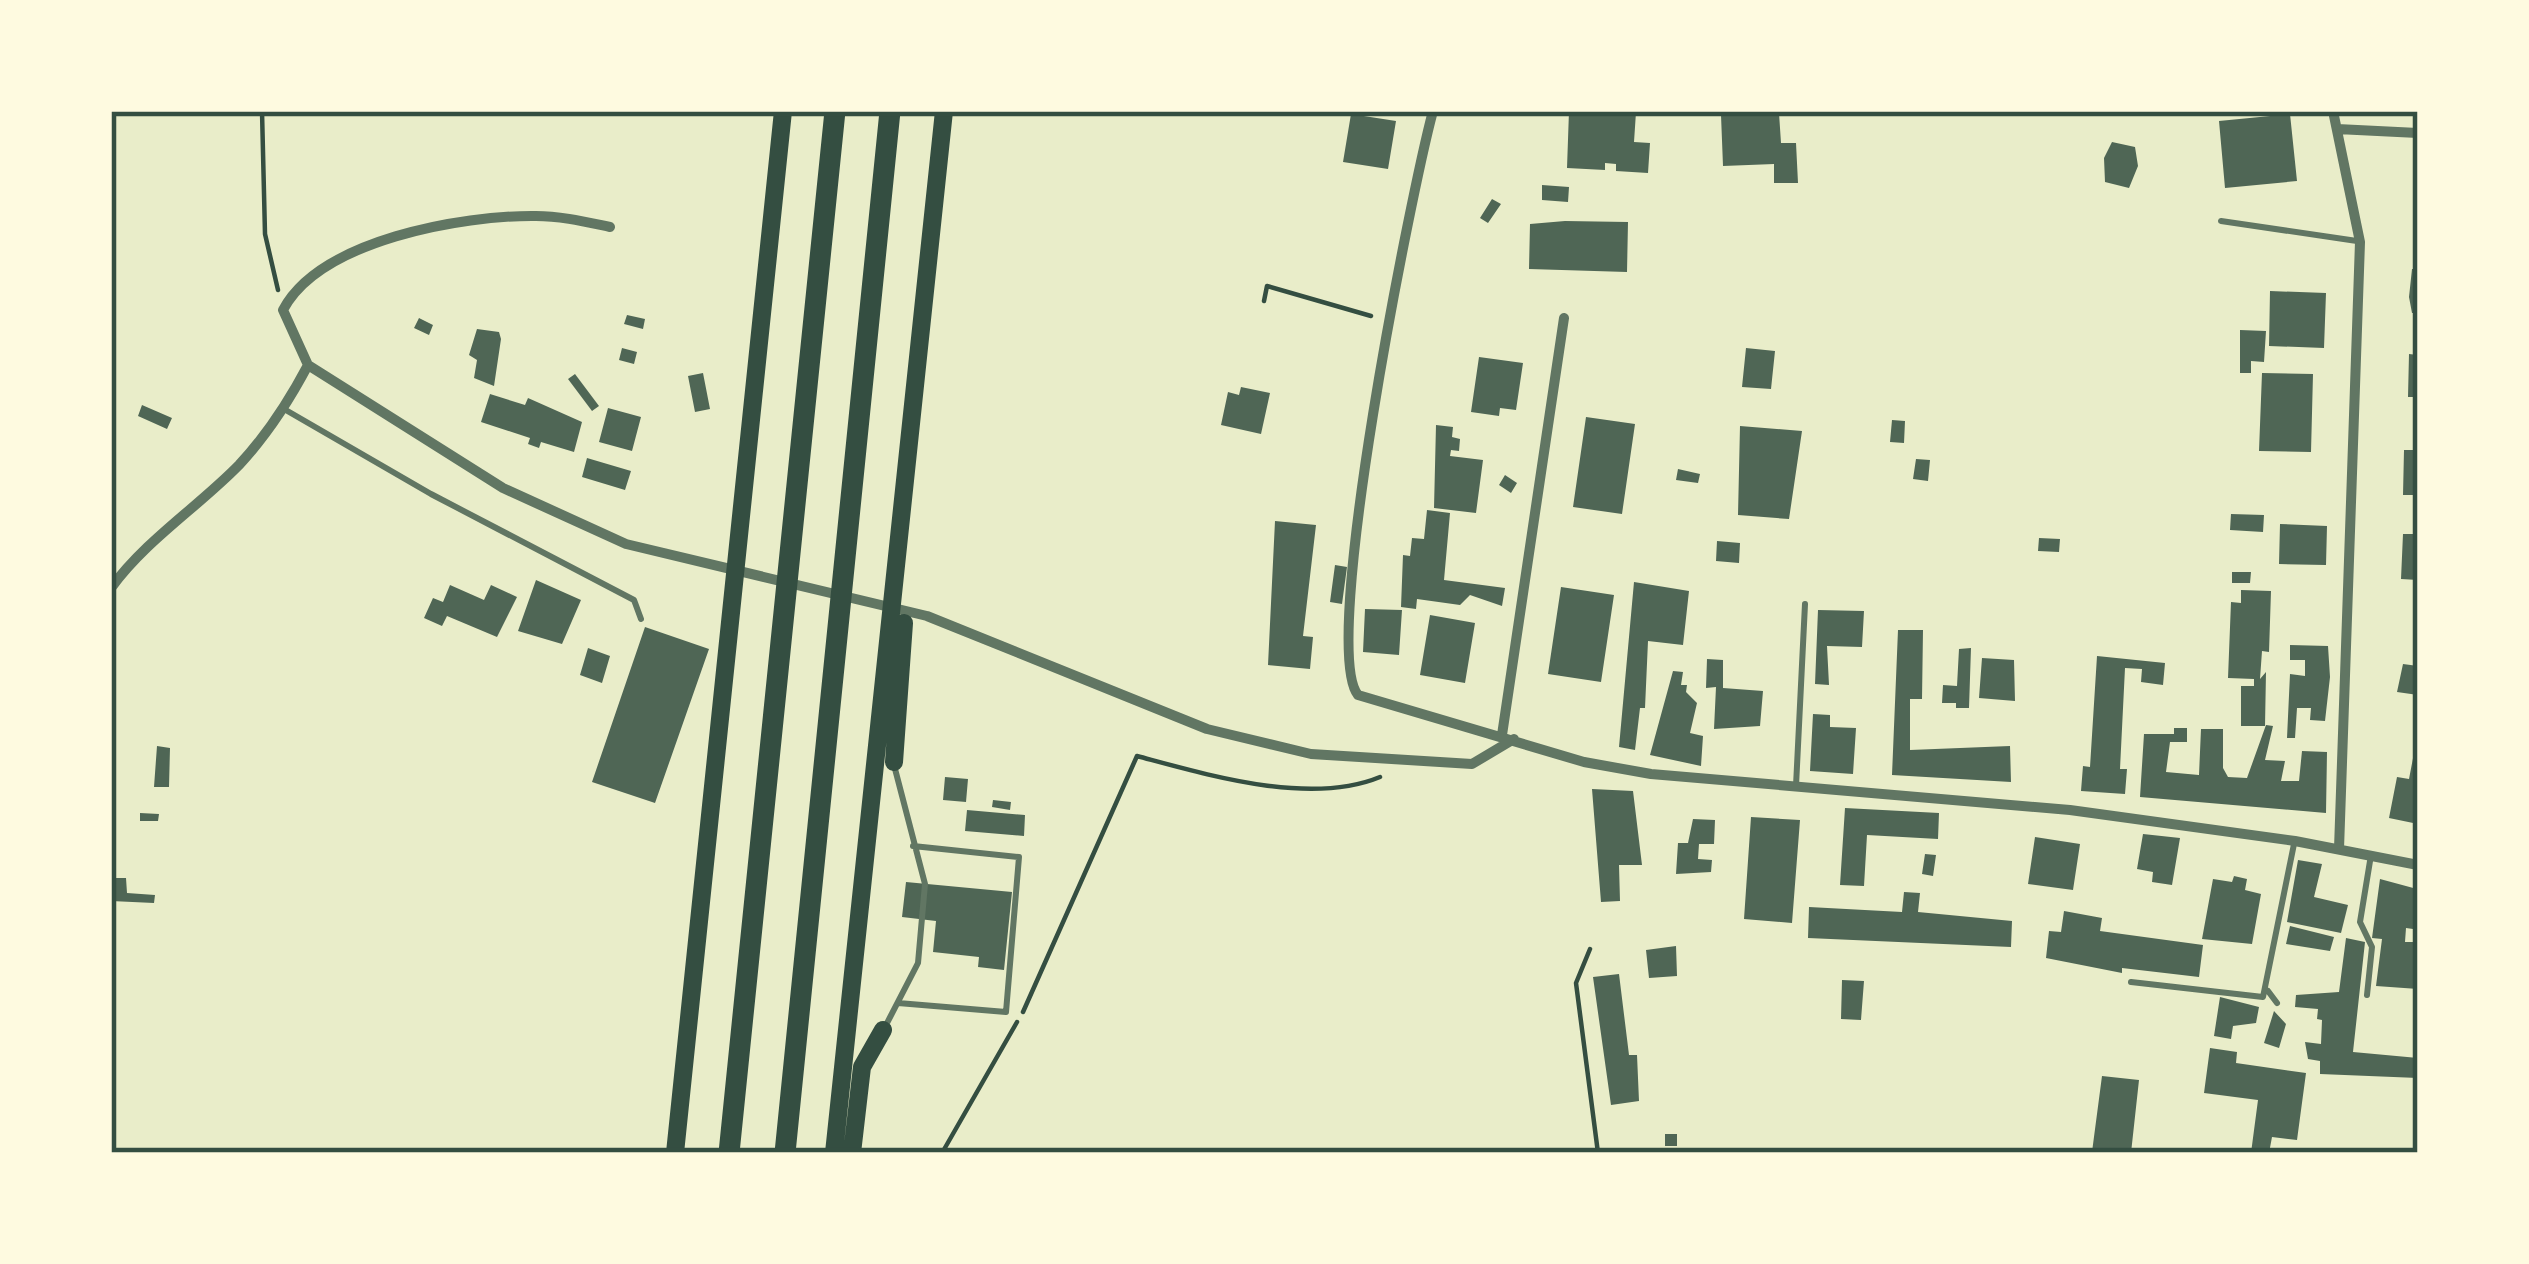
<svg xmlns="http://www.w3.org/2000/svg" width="2529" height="1264" viewBox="0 0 2529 1264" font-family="Lora,serif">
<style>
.building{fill:#4f6655}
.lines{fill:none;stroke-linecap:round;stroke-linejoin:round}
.path{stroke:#344e41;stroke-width:4.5}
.service{stroke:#617663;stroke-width:6}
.minor{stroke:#617663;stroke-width:10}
.trunk{stroke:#344e41;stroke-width:18}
.motorway{stroke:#344e41;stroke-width:21}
.neatline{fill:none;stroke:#344e41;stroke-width:4.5}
</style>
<rect width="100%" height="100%" fill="#e9edc9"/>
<path class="building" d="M1569 111 1636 112 1634 142 1650 143 1648 173 1616 171V164L1605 163V170L1567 168Z
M1779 113 1781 143H1796L1798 183H1774V164L1723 166 1721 115Z
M1351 114 1396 121 1388 169 1343 162Z
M2290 114 2297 181 2225 188 2219 121Z
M2112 142 2135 147 2138 166 2129 188 2105 182 2104 158Z
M1542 185 1569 187 1568 202 1542 200Z
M1492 199 1501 204 1488 223 1480 218Z
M1565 221 1628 222 1627 272 1529 269 1530 224Z
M2412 269H2418V313H2412L2409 297Z
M2270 291 2326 293 2324 348 2269 346Z
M627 315 645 319 643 329 624 324Z
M419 318 433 325 429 335 414 328Z
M477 329 499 332 501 339 494 386 474 378 477 360 469 355Z
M2240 330 2266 331 2264 362 2251 361V373H2240Z
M622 348 637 352 634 364 619 360Z
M1746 348 1775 351 1771 389 1742 387Z
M2409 354 2418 355V397H2408Z
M1479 357 1523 363 1516 410 1500 408 1499 416 1471 412Z
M703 373 710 409 695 412 688 376Z
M2262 373 2313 374 2311 452 2259 451Z
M575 374 599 406 592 411 568 379Z
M1241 387 1270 393 1261 434 1221 425 1228 392 1239 395Z
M490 394 525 405 528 398 582 422 574 452 541 442 539 448 528 444 530 438 481 422Z
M142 405 172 418 167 429 138 416Z
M608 408 641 417 632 451 599 442Z
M1586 417 1635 424 1622 514 1573 507Z
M1892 420 1905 421 1904 443 1890 442Z
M1436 425 1453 427 1452 437 1460 439 1459 451 1451 450 1450 456 1483 460 1476 513 1434 508Z
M1740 426 1802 431 1789 519 1738 515Z
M2404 450H2418V495H2403Z
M587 458 631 471 625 490 582 477Z
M1916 459 1930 460 1928 481 1913 479Z
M1678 469 1700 474 1698 483 1676 480Z
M1505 475 1517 483 1511 493 1499 485Z
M1427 510 1450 513 1444 580 1505 588 1502 606 1470 595 1460 605 1417 599 1416 609 1401 607 1403 555 1410 556 1412 538 1424 539Z
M2231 514 2264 515 2263 532 2230 530Z
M1275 521 1316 525 1303 636 1313 637 1310 669 1268 665Z
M2280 524 2327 526 2326 565 2279 564Z
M2403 534H2418V580L2401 579Z
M2039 538 2060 539 2059 552 2038 551Z
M1717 541 1740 543 1739 563 1716 561Z
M1335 565 1347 567 1342 604 1330 602Z
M2232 572H2251L2250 583H2232Z
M536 580 581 600 562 644 518 631Z
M1634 582 1689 591 1683 645 1648 641 1645 708H1640L1635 750 1619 747Z
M450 585 484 600 491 585 517 597 497 637 447 616 442 626 424 618 433 598 443 602Z
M1561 587 1614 595 1601 682 1548 674Z
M2241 590 2271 591 2269 652 2262 651 2260 679 2266 672 2265 726H2241V686H2254V679L2228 678 2231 602 2241 603Z
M1365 609 1402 610 1399 655 1363 652Z
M1818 610 1864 611 1862 647 1827 646 1829 685 1815 684Z
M1430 615 1475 623 1465 683 1420 675Z
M645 627 709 649 655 803 592 782Z
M1898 630H1923L1922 699H1910V750L2010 746 2011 782 1892 775Z
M2290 645 2328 646 2330 677 2325 721 2310 720 2311 708H2297L2295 738H2287L2290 674 2305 676V660H2290Z
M588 648 610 656 602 683 580 675Z
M1971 648 1969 708H1956V703H1942L1943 685 1957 686 1959 649Z
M2097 656 2165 663 2163 685 2141 682 2142 669 2125 668 2120 769H2127L2125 794 2081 791 2083 766 2090 767Z
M1982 658 2014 660 2015 701 1979 698Z
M1707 659 1723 660V688L1763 691 1760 726 1714 729 1716 687 1706 688Z
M2403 664 2418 666V695L2397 692Z
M1673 671 1683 672 1681 685H1687L1686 692 1697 703 1690 733 1703 736 1701 766 1650 755Z
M1813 714 1830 715V727L1856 728 1853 774 1810 771Z
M2266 725 2273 726 2265 760 2285 761 2281 781H2299L2302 751 2327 752 2326 813 2140 797 2144 734H2174V728H2187V742H2170L2166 772 2199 775 2201 729H2223V768L2228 777 2247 778Z
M157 746 170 748 169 787H154Z
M2414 753 2418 754V824L2389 818 2397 777 2409 779Z
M945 777 968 779 966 802 943 800Z
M1592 789 1633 791 1642 865H1619L1620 901 1601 902Z
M993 800 1011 802 1010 810 992 807Z
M1845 808 1939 813 1938 839 1867 835 1864 886 1840 885Z
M967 810 1025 815 1024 836 965 831Z
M140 813 159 814 158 821H140Z
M1751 817 1800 820 1792 923 1744 919Z
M1693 819 1715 820 1714 844H1699L1698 859 1712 860 1711 872 1676 874 1678 843H1688Z
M2143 834 2180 838 2172 885 2152 882 2153 872 2137 869Z
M2035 837 2080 844 2073 890 2028 884Z
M1925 854 1936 855 1933 876 1922 874Z
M2298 860 2322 864 2314 897 2348 905 2341 933 2287 922Z
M2234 876 2247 879 2245 890 2261 894 2252 944 2202 939 2213 879 2232 882Z
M111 878H126L127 893 155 895 154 903 111 901Z
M2380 879 2417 889 2413 929 2406 928 2405 942H2418V989L2376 986 2382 939 2372 938Z
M906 882 1012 892 1004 970 978 967 979 957 933 952 936 921 902 917Z
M1904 892 1920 893 1918 912 2012 921 2011 947 1808 938 1809 907 1902 912Z
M2064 911 2102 918 2100 931 2203 945 2199 977 2122 968V973L2046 958 2049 931 2061 932Z
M2290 926 2334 937 2330 951 2286 944Z
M2346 938 2365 942 2353 1052 2418 1058V1078L2320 1074V1061L2308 1059 2305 1042 2321 1044 2322 1020 2317 1019 2318 1009 2295 1007 2296 995 2339 992Z
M1676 946 1677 976 1649 978 1646 950Z
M1619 974 1629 1055H1637L1639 1101 1611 1105 1593 977Z
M1842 980 1864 981 1861 1020 1841 1019Z
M2220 997 2259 1007 2256 1023 2233 1026 2231 1039 2214 1036Z
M2274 1011 2286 1024 2279 1048 2264 1043Z
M2210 1048 2237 1052 2236 1063 2306 1073 2297 1140 2272 1137 2269 1153H2251L2258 1100 2204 1093Z
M2102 1076 2139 1080 2131 1153 2092 1152Z
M1665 1134H1677V1146H1665Z"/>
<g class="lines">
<path class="path" d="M262 111 265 234 278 290
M1264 301 1267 286 1371 316
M1590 949 1576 983 1598 1153
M1023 1012 1137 756C1208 775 1310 806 1380 777
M942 1153 1017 1022"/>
<path class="service" d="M2221 221 2357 241
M284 409 431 494 634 600 641 619
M1796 786 1805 604
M2131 982 2263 997 2294 844
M2268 991 2277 1003
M2367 995 2372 947 2360 922 2371 855
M898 1003 1006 1012 1019 857 913 846
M885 1027 918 963 925 884 894 765"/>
<path class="minor" d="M1433 111C1412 189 1319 648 1358 695L1584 762 1651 774 2070 810 2295 841 2418 865
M2333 111 2360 242 2339 849
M2337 129 2418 133
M610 227C586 222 561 216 536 216 462 215 320 240 283 310L308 365 503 488 626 544 927 616 1207 729 1311 754 1472 764 1514 739
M111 588C146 540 198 507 239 465 267 435 289 401 308 365
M1502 735 1564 318"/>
<path class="trunk" d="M894 762 904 623
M675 1153 783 111
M834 1153 944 111
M852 1153 862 1067 883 1030"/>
<path class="motorway" d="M729 1153 835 111
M785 1153 890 111"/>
</g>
<rect width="2529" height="1264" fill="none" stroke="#fefae0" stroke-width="228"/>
<rect x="114" y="114" width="2301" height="1036" class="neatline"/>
</svg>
